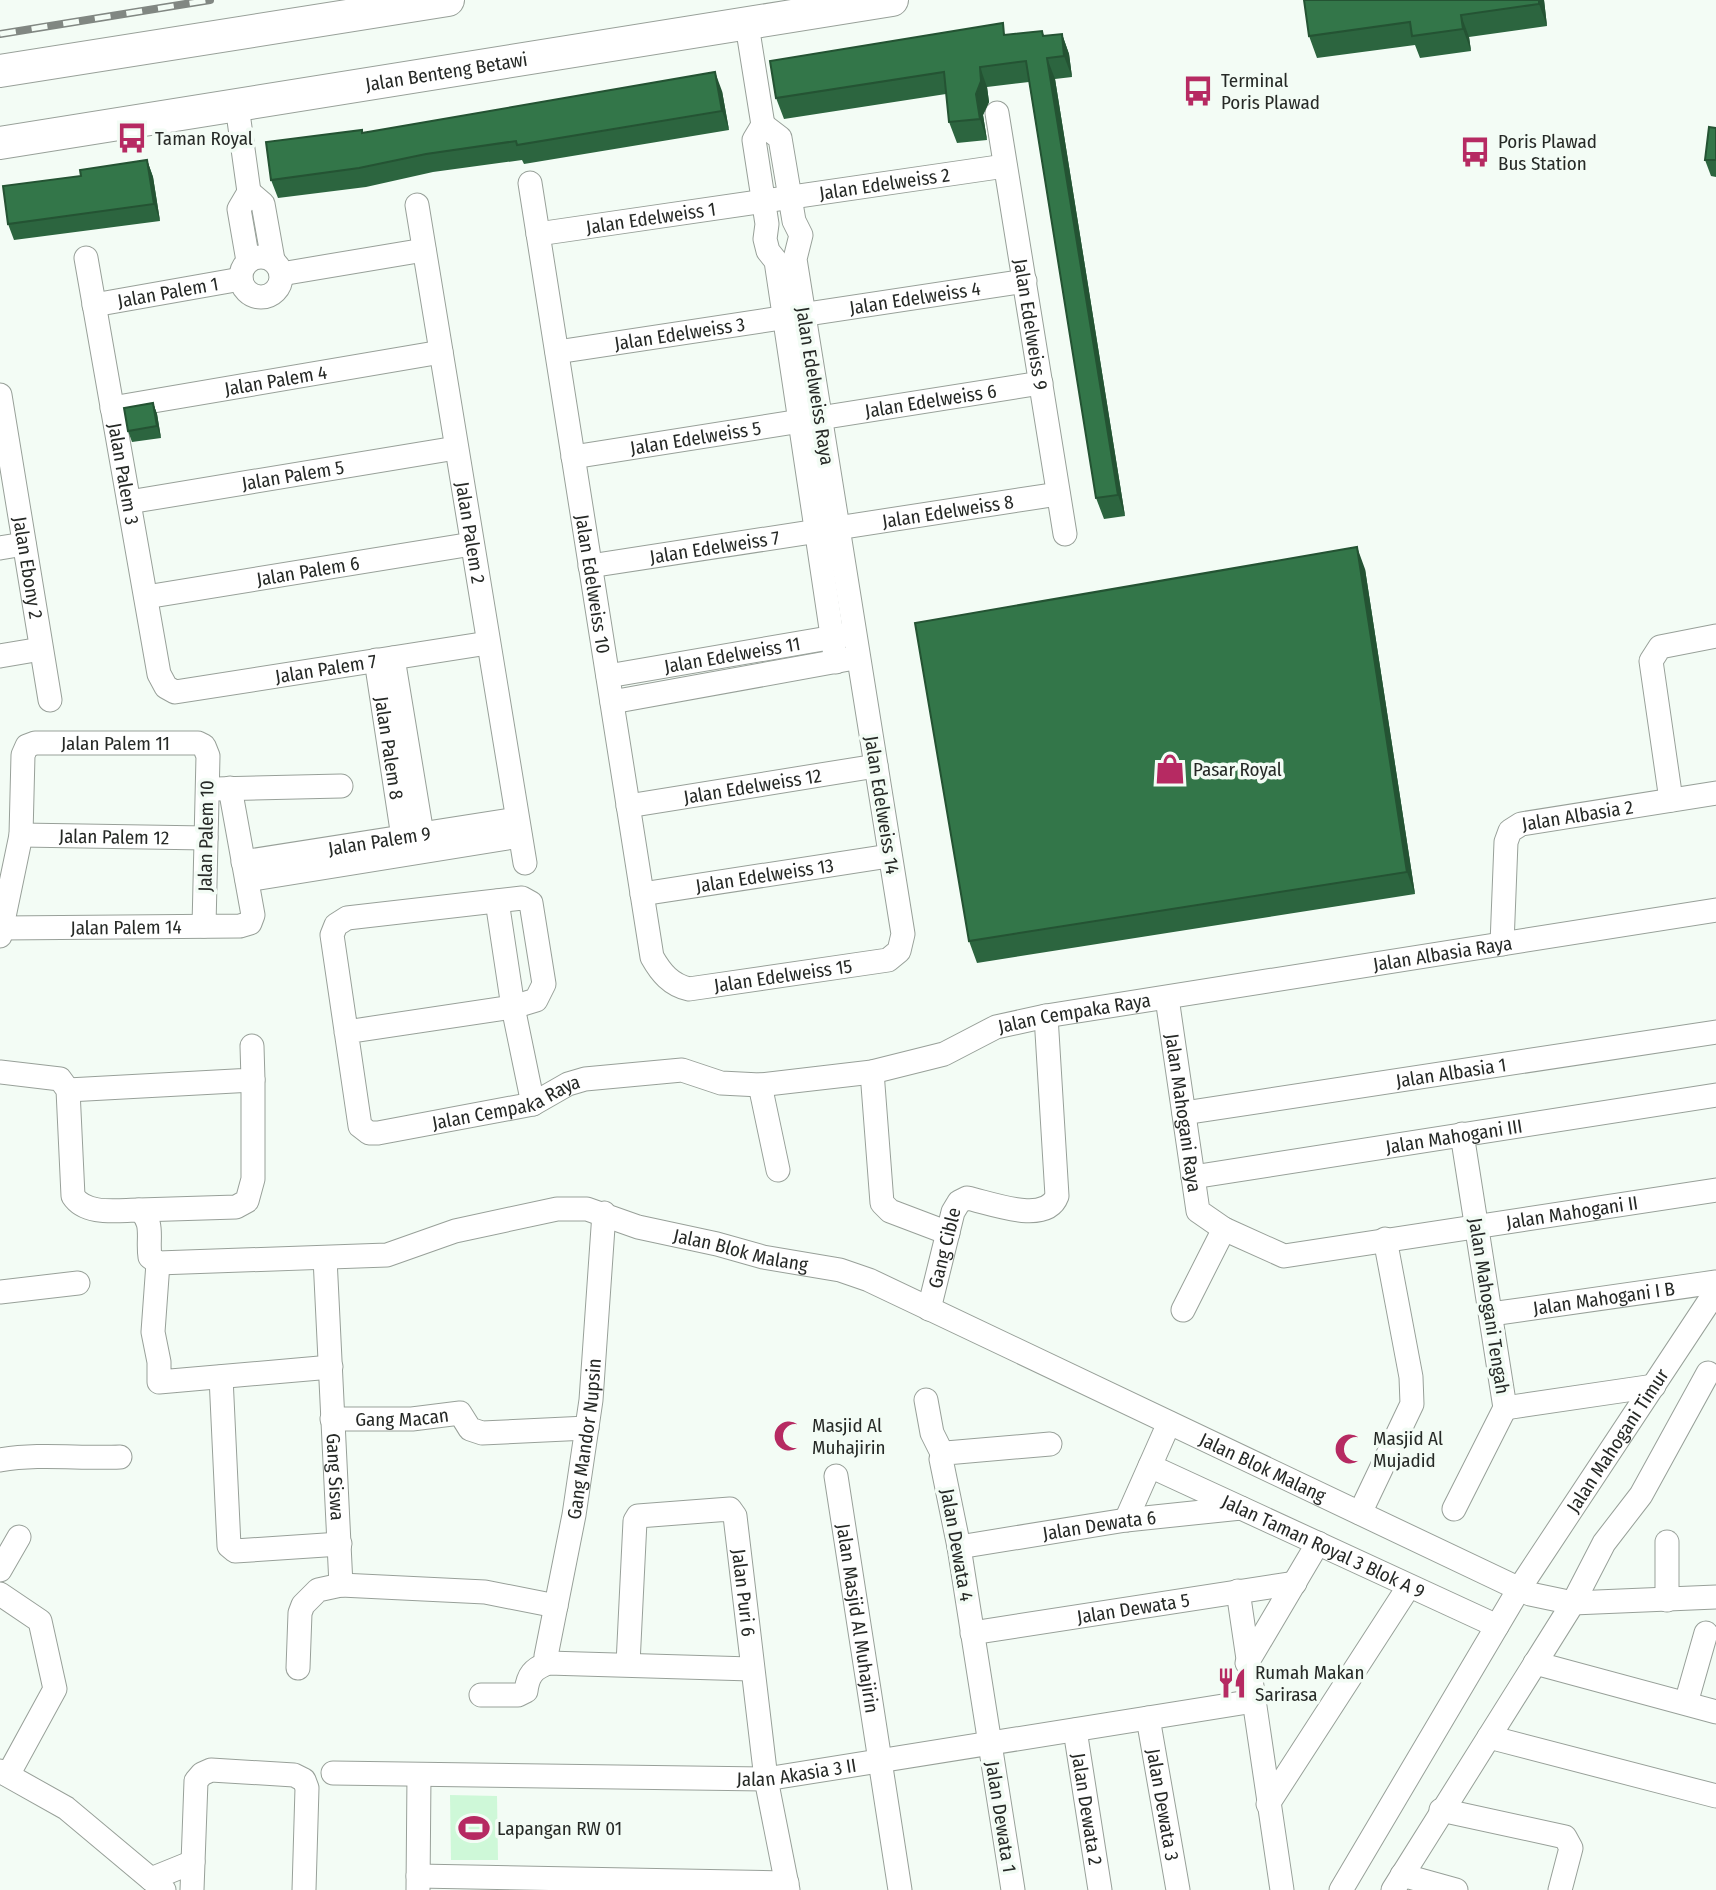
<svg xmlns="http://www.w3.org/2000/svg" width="1716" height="1890" viewBox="0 0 1716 1890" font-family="'Fira Sans Condensed',sans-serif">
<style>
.green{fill:#cef8d8}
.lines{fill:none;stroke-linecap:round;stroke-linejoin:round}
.street-casing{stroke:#98a099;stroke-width:25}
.secondary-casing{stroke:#98a099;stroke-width:34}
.street{stroke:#fff;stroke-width:23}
.secondary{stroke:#fff;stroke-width:32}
.rail-casing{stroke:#818782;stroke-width:8}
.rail{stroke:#f3fcf5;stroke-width:5;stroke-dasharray:16;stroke-linecap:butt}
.wall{fill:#2c653f}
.shaded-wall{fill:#245333}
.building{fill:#337649;stroke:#245333;stroke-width:2}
.labels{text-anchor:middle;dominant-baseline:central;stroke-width:7;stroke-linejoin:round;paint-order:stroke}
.street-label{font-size:19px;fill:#262926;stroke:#f3fcf5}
.poi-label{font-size:19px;fill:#262926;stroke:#f3fcf5;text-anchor:start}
</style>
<rect width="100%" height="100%" fill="#f3fcf5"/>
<path class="green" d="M450 1795 497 1796 498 1860H451Z"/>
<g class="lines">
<g class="street-casing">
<g id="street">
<path d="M747 25 763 125 754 140 767 224 765 239 768 251 776 261 836 662"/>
<path d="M237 106 249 192 239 209 248 261"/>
<path id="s1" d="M997 113 1065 534"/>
<path id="s2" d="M530 183 652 957C661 973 671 985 689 989L888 960 899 951 903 934 795 259 801 235 794 221 780 138 763 125"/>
<path d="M249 192 263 204 273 260"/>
<path id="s3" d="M417 205 525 863"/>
<path id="s4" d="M538 234 1005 166"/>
<circle cx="261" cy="277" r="20"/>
<path id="s5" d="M86 258 159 674 166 687 175 692 488 643"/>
<path d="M281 274 424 250"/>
<path id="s6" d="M94 305 241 279"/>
<path id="s7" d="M557 352 1025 281"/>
<path id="s8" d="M0 395 50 700"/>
<path id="s9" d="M112 408 441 352"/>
<path id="s10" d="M573 457 1041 383"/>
<path id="s11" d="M129 502 456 448"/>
<path d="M0 548 24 544"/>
<path id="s12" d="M590 566 1058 494"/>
<path id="s13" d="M146 597 472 544"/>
<path d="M0 656 41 649"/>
<path d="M393 658 422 834"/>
<path id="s14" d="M376 660 403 837"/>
<path id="s15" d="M608 676 846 635"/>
<path d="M612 702 849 659"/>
<path d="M215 789 341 786"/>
<path d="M1671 800 1651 661 1660 647 1716 636"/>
<path id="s16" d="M628 806 876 766"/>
<path id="s17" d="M21 835 206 838"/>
<path id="s18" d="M243 862 517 819"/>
<path d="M247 880 520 836"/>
<path id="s19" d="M642 894 889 856"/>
<path d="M497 901 513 1007 533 1104"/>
<path id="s20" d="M2 928 240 926 250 923 253 915 230 788"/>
<path id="s21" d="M0 936 21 835 23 755 27 746 35 743H198L204 746 208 756 204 926"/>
<path id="s22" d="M1502 944 1506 842 1510 831 1521 824 1716 793"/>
<path id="s23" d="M1167 998 1198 1211 1224 1229 1284 1256 1716 1190"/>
<path id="s24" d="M346 1032 513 1007 536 1000 544 984 531 903 522 898 347 918 336 925 332 935 360 1126 369 1133H378L533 1104 568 1084 585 1079 682 1070 721 1083 760 1085 872 1072 944 1054 996 1027 1046 1016 1716 910"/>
<path id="s25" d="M0 1072 60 1079 68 1090 73 1196C86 1216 118 1210 139 1210 155 1222 147 1239 150 1257L158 1263 387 1255 455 1231 557 1209H587L638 1227 717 1244 763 1257 840 1270 869 1280 1530 1594 1573 1603 1716 1597"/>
<path d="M872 1072 882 1203 890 1211 948 1233"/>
<path d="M760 1085 778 1170"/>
<path d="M68 1090 253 1080 252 1046"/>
<path id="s26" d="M1184 1113 1716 1032"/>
<path id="s27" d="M1193 1177 1716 1095"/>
<path d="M139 1210 236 1207 247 1201 253 1179V1080"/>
<path id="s28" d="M325 1258 341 1585"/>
<path d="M158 1263 153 1332 159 1362V1382L331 1367"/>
<path d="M0 1292 78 1283"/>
<path id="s29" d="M929 1309 953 1212 959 1202 967 1198C991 1203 1046 1225 1057 1196L1046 1016"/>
<path d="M1183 1310 1224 1229"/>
<path id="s30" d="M1491 1314 1716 1282"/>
<path d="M221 1377 229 1546 235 1551 340 1544"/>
<path d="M926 1400 932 1433 943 1455"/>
<path d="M1505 1408 1654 1386"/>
<path id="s31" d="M332 1419H412L460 1413 470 1429 482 1433 587 1428"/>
<path d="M0 1460C40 1453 80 1459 120 1457"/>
<path id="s32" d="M1150 1466 1497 1626"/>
<path id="s33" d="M836 1476 900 1890"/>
<path d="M1454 1509 1505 1408 1462 1134"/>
<path d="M1360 1513 1412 1404 1411 1377 1385 1239"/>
<path d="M1126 1520 1169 1423"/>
<path id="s34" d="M959 1547 1126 1520 1241 1508"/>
<path d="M0 1570 19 1537"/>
<path d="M1238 1591 1282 1890"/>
<path d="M0 1594 40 1621 55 1689 8 1775"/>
<path d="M1667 1600V1542"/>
<path id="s35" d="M972 1633 1295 1583"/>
<path id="s36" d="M548 1663 546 1656 574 1515 591 1400 604 1213"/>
<path d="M1247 1663 1318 1543"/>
<path d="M1535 1663 1716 1712"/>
<path id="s37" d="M628 1664 635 1521 638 1516 730 1509 735 1516 766 1779 788 1890"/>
<path d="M298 1668 300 1613 303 1605 318 1590 341 1585 485 1592 556 1606"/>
<path d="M481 1695H518L526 1691C528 1675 533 1669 548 1663L751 1669"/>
<path d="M1686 1703 1706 1633"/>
<path id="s38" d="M1148 1718 1178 1890"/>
<path id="s39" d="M1075 1730 1100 1890"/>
<path d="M1489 1737 1716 1796"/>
<path d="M0 1771 66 1808 164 1890"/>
<path id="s40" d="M333 1773 766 1779 1254 1701"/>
<path d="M1268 1804 1409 1586"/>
<path d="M1441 1810 1565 1837 1571 1848 1560 1890"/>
<path d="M1402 1875 1456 1890"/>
<path d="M418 1876 787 1883"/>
<path d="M151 1879 193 1862"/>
<path d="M192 1890 196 1781 202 1774 211 1770 294 1775 304 1780 307 1788 304 1890"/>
<path d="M418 1890 419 1775"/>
<path d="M1013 1890 959 1547 941 1459 946 1453 1050 1444"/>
<path id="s41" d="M1341 1890 1519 1589 1716 1291"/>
<path d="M1393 1890 1573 1603 1604 1543 1641 1495 1708 1373"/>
</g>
</g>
<g class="secondary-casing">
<g id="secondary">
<path d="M0 71 448 0"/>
<path id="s42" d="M0 143 892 0"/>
</g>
</g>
<use href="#street" class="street"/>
<use href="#secondary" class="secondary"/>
<g class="rail-casing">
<path id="rail" d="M0 34 210 0"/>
</g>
<use href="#rail" class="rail"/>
</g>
<path class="wall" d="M1544 0 1547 26 1469 37 1471 51 1420 58 1415 45 1317 58 1309 36Z
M1042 31 1044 36 1062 34 1069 54 1072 77 1055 79 1125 516 1104 519 1096 498 1029 82 987 87 989 102 983 115 987 140 957 143 949 122 946 94 784 119 776 98 1007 35Z
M722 91 729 130 524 164 522 160 433 172 366 187 278 198 271 180 362 130 363 133Z
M1716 128V177L1711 176 1705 160Z
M147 160 153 177 160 221 14 240 8 224 81 176Z
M153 403 157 414 161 438 132 442 128 431Z
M1365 569 1415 894 977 963 969 941Z"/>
<path class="shaded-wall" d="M1539 0H1544L1547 26 1539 4Z
M1461 15 1469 37 1471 51 1463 29Z
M1062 34 1069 54 1072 77 1064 56Z
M1047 58 1055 79 1125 516 1118 495Z
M980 67 987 87 989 102 983 115 987 140 980 119 976 94Z
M715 72 722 91 729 130 722 111Z
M147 160 153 177 160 221 154 204Z
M153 403 157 414 161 438 157 426Z
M1357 547 1365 569 1415 894 1407 872Z"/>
<path class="building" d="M1304 0H1539V4L1461 15 1463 29 1412 36 1410 22 1309 36Z
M1003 23 1004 35 1042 31 1043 36 1062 34 1064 56 1047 58 1118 495 1096 498 1026 61 980 67 981 81 976 94 980 119 949 122 944 72 776 98 770 61Z
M715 72 722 111 517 145 516 141 426 154 359 168 271 180 266 142 362 130V133Z
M1709 127 1716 128V160H1705Z
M147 160 154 204 8 224 3 186 81 176 80 170Z
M153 403 157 426 128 431 124 408Z
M1357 547 1407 872 969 941 915 623Z"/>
<defs>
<g id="bus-bare" transform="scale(2.415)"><path d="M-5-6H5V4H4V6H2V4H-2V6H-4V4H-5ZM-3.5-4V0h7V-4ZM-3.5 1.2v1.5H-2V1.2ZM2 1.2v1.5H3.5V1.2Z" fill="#b62a62" stroke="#f3fcf5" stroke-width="2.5" paint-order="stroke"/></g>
<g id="shop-bare" transform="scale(2.415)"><path d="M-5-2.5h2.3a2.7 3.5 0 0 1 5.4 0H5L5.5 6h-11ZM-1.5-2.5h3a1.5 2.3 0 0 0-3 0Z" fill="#b62a62" stroke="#f3fcf5" stroke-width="2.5" paint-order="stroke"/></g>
<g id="mosque-bare" transform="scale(2.415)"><path d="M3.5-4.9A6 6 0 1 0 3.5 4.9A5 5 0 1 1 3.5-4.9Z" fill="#b62a62" stroke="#f3fcf5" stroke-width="2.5" paint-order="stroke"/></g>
<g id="restaurant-bare" transform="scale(2.415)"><path d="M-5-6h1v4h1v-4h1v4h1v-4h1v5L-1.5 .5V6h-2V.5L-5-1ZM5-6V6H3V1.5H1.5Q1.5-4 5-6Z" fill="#b62a62" stroke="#f3fcf5" stroke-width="2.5" paint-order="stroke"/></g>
<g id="stadium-bare" transform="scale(2.415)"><path d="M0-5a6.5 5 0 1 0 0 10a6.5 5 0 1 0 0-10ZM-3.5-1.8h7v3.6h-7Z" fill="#b62a62" stroke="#f3fcf5" stroke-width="2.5" paint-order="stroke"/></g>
</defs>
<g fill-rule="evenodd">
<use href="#bus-bare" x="1198" y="91"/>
<use href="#bus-bare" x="132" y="138"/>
<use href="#bus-bare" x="1475" y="152"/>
<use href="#shop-bare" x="1170" y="769"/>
<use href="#mosque-bare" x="789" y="1436"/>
<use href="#mosque-bare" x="1350" y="1449"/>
<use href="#restaurant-bare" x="1232" y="1683"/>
<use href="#stadium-bare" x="474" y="1828"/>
</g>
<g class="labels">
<g class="street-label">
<text stroke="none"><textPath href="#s42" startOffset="452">Jalan Benteng Betawi</textPath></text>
<text stroke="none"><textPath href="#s4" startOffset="350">Jalan Edelweiss 2</textPath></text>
<text stroke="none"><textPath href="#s4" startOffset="114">Jalan Edelweiss 1</textPath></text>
<text stroke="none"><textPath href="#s6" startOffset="75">Jalan Palem 1</textPath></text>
<text stroke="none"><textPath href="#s7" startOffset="362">Jalan Edelweiss 4</textPath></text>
<text stroke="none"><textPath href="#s1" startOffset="214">Jalan Edelweiss 9</textPath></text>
<text stroke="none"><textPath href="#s7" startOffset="124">Jalan Edelweiss 3</textPath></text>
<text stroke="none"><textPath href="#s9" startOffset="166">Jalan Palem 4</textPath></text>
<text transform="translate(815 386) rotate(81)">Jalan Edelweiss Raya</text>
<text stroke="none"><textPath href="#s10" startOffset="362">Jalan Edelweiss 6</textPath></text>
<text stroke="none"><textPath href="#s10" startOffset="124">Jalan Edelweiss 5</textPath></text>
<text stroke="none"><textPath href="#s5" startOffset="219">Jalan Palem 3</textPath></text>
<text stroke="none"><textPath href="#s11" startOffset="166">Jalan Palem 5</textPath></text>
<text stroke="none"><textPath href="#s12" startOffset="362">Jalan Edelweiss 8</textPath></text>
<text stroke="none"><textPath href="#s3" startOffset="332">Jalan Palem 2</textPath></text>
<text stroke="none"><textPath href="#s12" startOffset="126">Jalan Edelweiss 7</textPath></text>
<text stroke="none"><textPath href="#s8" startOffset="175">Jalan Ebony 2</textPath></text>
<text stroke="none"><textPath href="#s13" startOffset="164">Jalan Palem 6</textPath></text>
<text stroke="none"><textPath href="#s2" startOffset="406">Jalan Edelweiss 10</textPath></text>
<text stroke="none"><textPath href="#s15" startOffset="126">Jalan Edelweiss 11</textPath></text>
<text stroke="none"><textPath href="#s5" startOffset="600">Jalan Palem 7</textPath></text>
<text stroke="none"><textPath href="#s21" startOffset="282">Jalan Palem 11</textPath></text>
<text stroke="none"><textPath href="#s14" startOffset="89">Jalan Palem 8</textPath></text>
<text stroke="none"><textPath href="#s16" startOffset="126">Jalan Edelweiss 12</textPath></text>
<text transform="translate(882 805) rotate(81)">Jalan Edelweiss 14</text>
<text stroke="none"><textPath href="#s22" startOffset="184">Jalan Albasia 2</textPath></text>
<text transform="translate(206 836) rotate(-89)">Jalan Palem 10</text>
<text stroke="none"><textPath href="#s17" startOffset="93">Jalan Palem 12</textPath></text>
<text stroke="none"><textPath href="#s18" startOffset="138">Jalan Palem 9</textPath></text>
<text stroke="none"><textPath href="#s19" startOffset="124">Jalan Edelweiss 13</textPath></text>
<text stroke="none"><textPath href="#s20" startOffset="124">Jalan Palem 14</textPath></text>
<text stroke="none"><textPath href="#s24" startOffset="1808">Jalan Albasia Raya</textPath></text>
<text stroke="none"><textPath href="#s2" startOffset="929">Jalan Edelweiss 15</textPath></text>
<text stroke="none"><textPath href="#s24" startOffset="1435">Jalan Cempaka Raya</textPath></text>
<text stroke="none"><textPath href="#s26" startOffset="270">Jalan Albasia 1</textPath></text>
<text stroke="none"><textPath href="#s24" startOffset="849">Jalan Cempaka Raya</textPath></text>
<text stroke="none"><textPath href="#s23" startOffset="116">Jalan Mahogani Raya</textPath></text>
<text stroke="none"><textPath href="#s27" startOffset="264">Jalan Mahogani III</textPath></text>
<text stroke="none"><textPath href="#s23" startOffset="604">Jalan Mahogani II</textPath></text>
<text stroke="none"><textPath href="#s29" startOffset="63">Gang Cible</textPath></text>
<text stroke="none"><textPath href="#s25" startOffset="906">Jalan Blok Malang</textPath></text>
<text stroke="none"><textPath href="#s30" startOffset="114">Jalan Mahogani I B</textPath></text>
<text transform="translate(1489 1306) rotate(81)">Jalan Mahogani Tengah</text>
<text stroke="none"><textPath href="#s31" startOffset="70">Gang Macan</textPath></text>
<text stroke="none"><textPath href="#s36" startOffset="228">Gang Mandor Nupsin</textPath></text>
<text stroke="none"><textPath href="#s41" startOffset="528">Jalan Mahogani Timur</textPath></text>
<text stroke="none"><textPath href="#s25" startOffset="1474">Jalan Blok Malang</textPath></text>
<text stroke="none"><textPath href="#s28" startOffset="219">Gang Siswa</textPath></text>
<text stroke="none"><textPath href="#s34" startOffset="142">Jalan Dewata 6</textPath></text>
<text transform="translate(957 1545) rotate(80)">Jalan Dewata 4</text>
<text stroke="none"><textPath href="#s32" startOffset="191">Jalan Taman Royal 3 Blok A 9</textPath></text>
<text stroke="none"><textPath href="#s37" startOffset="327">Jalan Puri 6</textPath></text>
<text stroke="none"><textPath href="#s35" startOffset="163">Jalan Dewata 5</textPath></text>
<text stroke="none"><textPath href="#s33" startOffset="144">Jalan Masjid Al Muhajirin</textPath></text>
<text stroke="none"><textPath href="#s40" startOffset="464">Jalan Akasia 3 II</textPath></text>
<text stroke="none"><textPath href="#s38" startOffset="88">Jalan Dewata 3</textPath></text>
<text stroke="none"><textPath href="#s39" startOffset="80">Jalan Dewata 2</textPath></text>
<text transform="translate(1001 1817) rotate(81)">Jalan Dewata 1</text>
</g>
<g class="poi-label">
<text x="1221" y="80">Terminal<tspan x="1221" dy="22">Poris Plawad</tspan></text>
<text x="155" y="138">Taman Royal</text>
<text x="1498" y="141">Poris Plawad<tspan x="1498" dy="22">Bus Station</tspan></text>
<text x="1193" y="769">Pasar Royal</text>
<text x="812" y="1425">Masjid Al<tspan x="812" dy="22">Muhajirin</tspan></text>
<text x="1373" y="1438">Masjid Al<tspan x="1373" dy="22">Mujadid</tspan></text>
<text x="1255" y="1672">Rumah Makan<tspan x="1255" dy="22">Sarirasa</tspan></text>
<text x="497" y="1828">Lapangan RW 01</text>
</g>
</g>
</svg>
